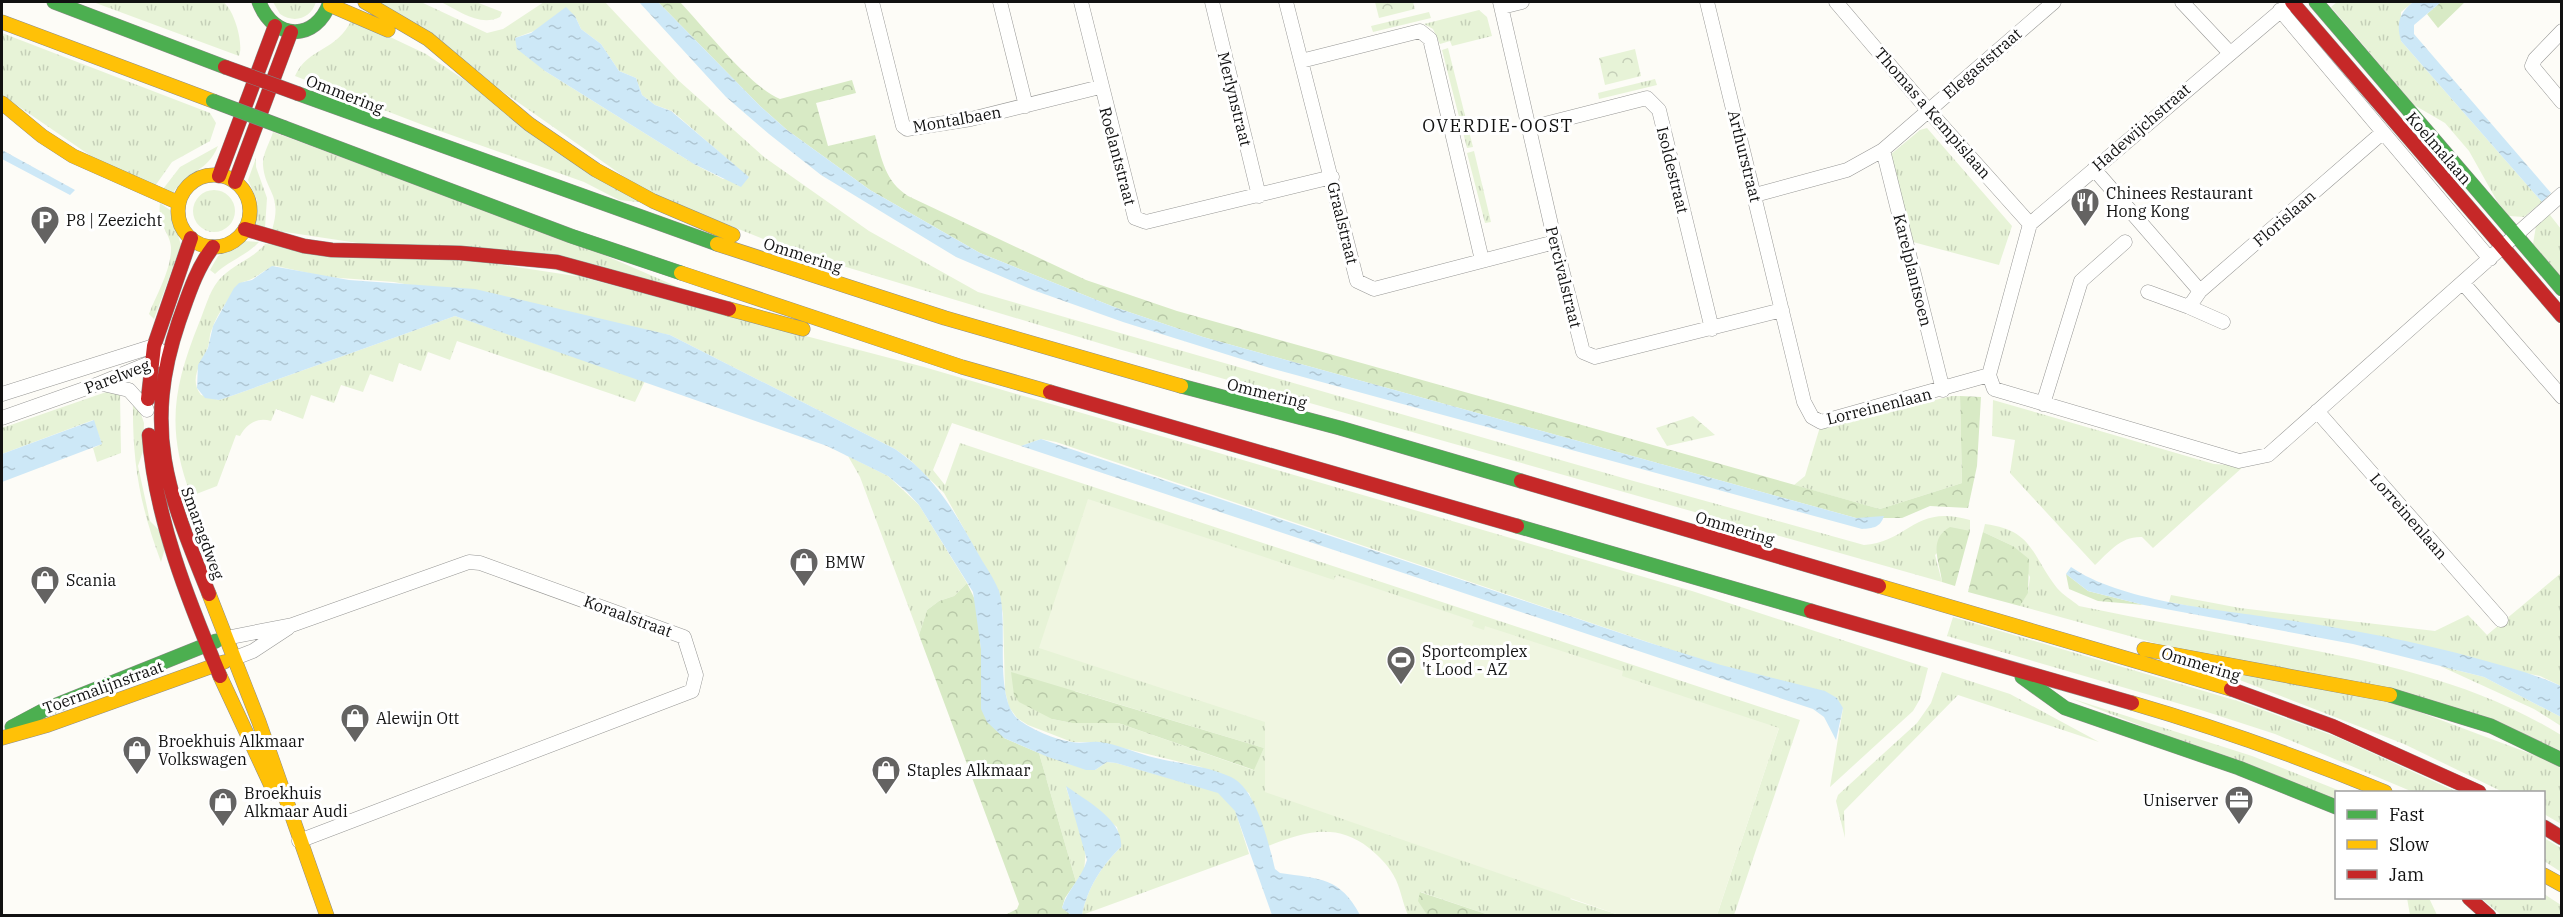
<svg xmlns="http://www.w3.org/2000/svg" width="2563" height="917" viewBox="0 0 2563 917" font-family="'IBM Plex Serif',serif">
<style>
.grass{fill:url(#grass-tufts);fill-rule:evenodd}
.forest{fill:url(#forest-crowns)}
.park{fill:url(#park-crowns)}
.pitch{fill:#f0f6e1}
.water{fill:url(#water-ripples)}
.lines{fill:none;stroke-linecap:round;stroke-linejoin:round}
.street-casing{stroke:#979795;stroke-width:15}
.fast-casing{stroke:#8e8d8b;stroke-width:15}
.slow-casing{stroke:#8e8d8b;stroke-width:15}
.jam-casing{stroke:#8e8d8b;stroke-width:15}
.street{stroke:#fffffe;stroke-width:14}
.fast{stroke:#4caf50;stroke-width:14}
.slow{stroke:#ffc107;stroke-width:14}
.jam{stroke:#c62828;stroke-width:14}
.fast-bridge-casing{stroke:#858482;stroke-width:15;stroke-linecap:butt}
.jam-bridge-casing{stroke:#858482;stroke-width:15;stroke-linecap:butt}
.fast-bridge{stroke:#4caf50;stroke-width:14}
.jam-bridge{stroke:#c62828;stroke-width:14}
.labels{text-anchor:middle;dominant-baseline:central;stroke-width:6;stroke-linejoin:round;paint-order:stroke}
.street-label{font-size:16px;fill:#111;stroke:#fff}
.poi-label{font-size:16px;fill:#111;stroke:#fff;text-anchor:start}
.neighbourhood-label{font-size:18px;letter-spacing:1.5px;fill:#111;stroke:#fff}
</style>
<defs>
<pattern id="grass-tufts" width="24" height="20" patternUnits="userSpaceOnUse" patternTransform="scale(1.5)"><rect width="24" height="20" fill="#e7f3d7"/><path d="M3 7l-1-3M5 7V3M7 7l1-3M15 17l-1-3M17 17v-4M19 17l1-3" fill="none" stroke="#c5cfb8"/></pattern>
<pattern id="forest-crowns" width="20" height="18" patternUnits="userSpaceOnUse" patternTransform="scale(1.5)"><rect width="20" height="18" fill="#d8eac5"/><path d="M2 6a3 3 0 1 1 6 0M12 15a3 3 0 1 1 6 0" fill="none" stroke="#b8c8a8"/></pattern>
<pattern id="park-crowns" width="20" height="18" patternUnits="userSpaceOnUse" patternTransform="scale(1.5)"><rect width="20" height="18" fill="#e7f3d7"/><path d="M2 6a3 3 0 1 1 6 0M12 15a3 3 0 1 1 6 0" fill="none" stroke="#c5cfb8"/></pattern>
<pattern id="water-ripples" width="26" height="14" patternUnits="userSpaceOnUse" patternTransform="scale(1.5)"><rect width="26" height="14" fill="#cde8f7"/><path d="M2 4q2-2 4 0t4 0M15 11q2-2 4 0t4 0" fill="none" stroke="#afc6d3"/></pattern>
</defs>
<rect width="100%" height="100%" fill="#fdfcf7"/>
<path class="grass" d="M93 2H223C234 9 244 44 239 56Z
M273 2H316C311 18 295 24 280 14Z
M375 2H421L487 33 503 29 544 2H605L678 80 764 157 869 231 978 292 1630 480 1864 545C1910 542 1913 504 1970 520V531H1960L1935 555 1942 582 1122 350 793 251 646 192ZM575 16 581 29 601 44 619 71 636 78 642 95 655 105 672 111 749 178 723 179 694 164 545 71 515 38Z
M441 2H476L502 12 500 17C480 27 459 11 441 2Z
M2337 2H2413L2401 12V41L2542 202 2524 217 2509 216 2497 201 2469 151 2445 123 2414 105 2331 7Z
M1479 10 1487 17 1492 36 1452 46 1450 41 1440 44 1433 29 1424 24Z
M1429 12 1431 18 1373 32 1371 26Z
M352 19 426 54 647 203 619 200 584 182 423 125 295 76C308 47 337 52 352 19Z
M2 33 210 113 216 123 210 141 172 162 155 186 104 165 2 95Z
M1448 48 1473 147 1467 148 1442 50Z
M1655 79 1657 85 1599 99 1598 93Z
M1927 128 2012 226 1999 265 1913 242 1890 155 1920 130Z
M273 132 588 248 694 294 272 230C283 194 265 192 263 165 262 155 270 142 273 132Z
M218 146C207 173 189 169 173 193L163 189 180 167Z
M1474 151 1491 222 1485 223 1467 153Z
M256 158V167L267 198 265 228 255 224 257 200 248 180Z
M193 211a21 21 0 1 1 42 0a21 21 0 1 1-42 0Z
M160 203 170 210 181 245 154 319 149 314C156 295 172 269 171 247 170 232 157 226 160 203Z
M2551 213 2550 215 2561 229V277L2533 244 2536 226Z
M244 241 259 242C246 256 228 261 215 274L210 270 218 256Z
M265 244 513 259 924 367 1692 591 1928 668 1920 699 1913 711 1830 787 1843 708 1056 442 1041 439 1021 446 952 423 933 470 945 485 960 443 1800 720 1734 915H1717L1779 728 1570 899 1619 915H1489L1421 892 1419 901 1427 915H1408C1403 904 1401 891 1396 880 1390 867 1380 857 1369 848 1336 822 1304 832 1268 846L1249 793 1201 767 1098 742H1072L1028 725 1017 718 1009 707 1005 691 1003 614 998 590 944 493 909 459 895 449 670 335 394 282 327 277 276 266C264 268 256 280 243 282 231 296 218 311 212 329 209 335 210 341 208 347 202 363 188 378 201 395L219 400 234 395 455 316 645 381 635 402 457 341 450 360 428 352 421 371 399 363 393 382 370 374 363 392 341 385 334 403 311 395 303 419 276 409 271 421C258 417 247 423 240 436L236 435 217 486 191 496C166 429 173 388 199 323 205 309 209 292 218 281 231 265 252 260 265 244ZM1075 691 1264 748 1253 770 1118 723H1072L1052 719Z
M112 390 120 393 121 453 97 462 93 448 102 444 93 420 2 454V428Z
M1952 396H1960L1962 483 1880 509 1794 485 1805 476 1820 427Z
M133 397 137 402 144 423 143 451 138 466 150 521 160 531 165 548 161 562C139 503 132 461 133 397Z
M1993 400 2214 464 2244 466 2153 548 2142 537C2121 536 2109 552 2095 565L2010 473 2015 440 1992 436Z
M848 456 888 476 919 505 967 583 954 596 939 601 927 610 919 635 860 477Z
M1985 524C2034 530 2032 557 2057 588 2063 595 2072 600 2079 606 2146 620 2214 632 2281 644 2381 663 2473 681 2561 735V753L2492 720 2195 654 2020 606 2028 592 2030 577 2013 546 1983 532Z
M2561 573V686L2540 676 2169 602 2171 595 2240 608 2435 631 2468 615 2487 635Z
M1953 617 2241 702 2337 737 2457 792H2413L2275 734 2201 710 1947 636Z
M2201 665 2382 698 2561 765V824L2544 814V792H2503L2404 744Z
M2440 666 2484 677 2561 717V726L2534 709Z
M1942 672 2010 694 2099 742 1958 695 1844 811 1845 838 1836 801 1838 795 1917 723 1931 703Z
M2070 698 2252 756 2343 792H2336V802Z
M1039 753 1095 770 1107 762 1116 763 1218 792 1235 810 1249 854 1082 915C1087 889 1102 865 1121 847L1117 827 1066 787 1086 850 1084 871 1076 882Z
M2544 838 2561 848V872L2544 861Z
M2544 894 2561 905V915H2501L2481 898H2544Z
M2407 898H2429L2437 915H2410Z"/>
<path class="forest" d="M658 2H680C704 27 750 87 780 99L852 80 856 93 816 103 828 146 875 135C882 160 885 181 908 196L1086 280 1177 311 1880 509 1962 483 1960 396 1981 397 1977 466 1968 508 1930 506 1902 518H1856L1203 337 1114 307 980 253 870 190 787 130 760 106Z
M2441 2H2465L2438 28 2427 14Z
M1950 527 1970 531 1955 586 1942 582C1940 562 1927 540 1950 527Z
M1983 532 2013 546 2029 559 2028 593 2020 606 1968 592Z
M2066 574 2088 591 2144 605 2098 601 2069 589Z
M967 583 977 604 981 649 1004 738 1039 753 1076 882 1065 898 1062 908 1071 915H1005L1017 909 1019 904 919 635 927 610 939 601 954 596Z
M1011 672 1264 748 1254 770 1118 723H1072L1052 719 1019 702 1014 695Z
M1420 892 1489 915H1427L1418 901Z"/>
<path class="park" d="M1375 2H1413L1415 9 1379 18Z
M1635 49 1641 76 1605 85 1599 58Z
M1693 416 1715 435 1667 446 1656 428Z"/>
<path class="pitch" d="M1088 499 1334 580 1336 575 1474 621 1472 626 1484 630 1485 626 1623 671 1622 676 1779 728 1717 915H1619L1265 792V722L1039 648Z"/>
<path class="water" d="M639 2H658L760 106 787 130 870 190 980 253 1114 307 1203 337 1856 518 1884 516C1880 528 1873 528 1862 529L1270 368 1123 322 1033 290 956 257 821 175 769 134 726 97Z
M2413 2H2441L2414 25V34L2551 193 2542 202 2401 41C2396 23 2399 14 2413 2Z
M566 7 575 16 581 29 601 44 619 71 636 78 642 95 655 105 671 111 749 177 741 187 694 164 545 71 517 49 515 38 531 33Z
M2 150 75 190 70 195 2 159Z
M272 266 349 280 475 289 670 335 895 449C936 477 955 513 979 555 985 566 994 578 999 591 1009 624 993 697 1018 719 1030 729 1056 740 1072 742 1081 744 1090 741 1099 742 1119 744 1137 754 1156 758 1181 764 1207 766 1231 777 1256 788 1269 844 1275 869L1280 873C1320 879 1340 877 1360 915H1272L1235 811 1218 793 1116 763 1107 762 1095 770H1086L1048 757 1004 738 987 722 981 709V649L973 592 919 505 907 492 888 476 827 446 455 316 234 395 219 400 205 398 197 388 198 365 208 348 213 326 234 288 239 283 252 280Z
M94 420 102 444 2 482V454Z
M1041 439 1647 642 1721 665 1825 691 1837 698 1843 708 1836 740 1824 717 1813 709 1021 446Z
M2071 567C2120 601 2214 609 2274 618 2343 628 2411 640 2479 659 2507 667 2535 674 2561 686V717L2484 677 2353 644 2144 605 2088 591 2066 574Z
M1066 786C1085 800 1124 820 1121 847 1102 865 1087 889 1082 915H1071L1062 908C1067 890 1082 878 1087 860Z"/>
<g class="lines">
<g class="street-casing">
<path id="street" d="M872 2 903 126 907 129 971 119 1100 87
M1000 2 1026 106
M1081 2 1135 218 1146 222 1332 177
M1212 2 1259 196
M1286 2 1357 281 1374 289 1555 242
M1500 2 1555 242 1583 352 1595 357 1782 310
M1707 2 1804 402 1812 417 1821 422 1989 375
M1836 2 1928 110 2030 224
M2182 2 2229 52
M1502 7 1522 2
M2280 10 2490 259
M2562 31 2535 59 2532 66 2562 102
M1301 61 1420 31 1430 39 1482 260
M1529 128 1647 98 1659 110 1712 329
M1883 150 1943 390
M2094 169 2200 291
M1755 195 1847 170 1883 150 2054 2
M2463 283 2562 397
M2148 292 2189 307
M2223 322 2189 307 2200 291 2382 133
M1989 375 1994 389 2239 461 2268 455 2562 194
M1989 375 2030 224 2291 2
M103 384 129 390 147 410
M2 394 154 346 167 356 101 383 2 418
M2043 404 2081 281 2125 242
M2317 411 2501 620
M226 638 292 625 469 562 480 563 684 637 696 675 692 691 299 841
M235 658 253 651 288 628"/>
</g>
<g class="fast-casing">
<path id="fast" d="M54 2 225 67
M259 2C274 41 316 42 330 2
M2316 2 2562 289
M299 94 717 244
M285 128 571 236 681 273
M1181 386 1340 428 1521 481
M1517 526 1811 611
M2022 677 2065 708 2239 768 2336 807
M2390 695 2491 726 2562 760
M12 727 44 710 216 641"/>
</g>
<g class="slow-casing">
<path id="slow" d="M365 2 428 39 529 124 596 170 653 201 733 235
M330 5 388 30
M2 22 213 101
M2 103 42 136 73 156 179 203
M178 211a36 36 0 1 1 72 0a36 36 0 1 1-72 0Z
M717 244 945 318 1181 386
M681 273 962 367 1050 392
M729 309 803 329
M1879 586 2231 689
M209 594 259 722 327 916
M2144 649 2390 695
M220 676 275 794
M2132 703C2218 728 2302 758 2385 792
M2 738 48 725 224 662
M2544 875 2562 885"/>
</g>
<g class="jam-casing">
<path id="jam" d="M2292 2 2562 316
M219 176 275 26
M235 182 291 32
M245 229 304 246 332 250 460 253 557 262 729 309
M1050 392 1517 526
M148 399 154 346 191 238
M149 435C155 518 188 600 220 676
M1521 481 1879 586
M209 594C168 493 142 430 179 321 188 296 196 269 213 247
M1811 611 2132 703
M2231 689 2332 726 2479 792
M2544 827 2562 838
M2469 898 2489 916"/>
</g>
<use href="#street" class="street"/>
<use href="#fast" class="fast"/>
<use href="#slow" class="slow"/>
<use href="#jam" class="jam"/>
<g class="fast-bridge-casing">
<path id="fast-bridge" d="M213 101 285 128"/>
</g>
<g class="jam-bridge-casing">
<path id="jam-bridge" d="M225 67 299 94"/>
</g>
<use href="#fast-bridge" class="fast-bridge"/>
<use href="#jam-bridge" class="jam-bridge"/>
</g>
<defs>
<g id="restaurant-pin" transform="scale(1.5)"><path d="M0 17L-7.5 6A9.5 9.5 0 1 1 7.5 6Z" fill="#646362" stroke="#fff"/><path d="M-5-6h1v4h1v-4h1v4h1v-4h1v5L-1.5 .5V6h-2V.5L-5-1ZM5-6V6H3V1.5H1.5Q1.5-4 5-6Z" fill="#fff"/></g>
<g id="parking-pin" transform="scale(1.5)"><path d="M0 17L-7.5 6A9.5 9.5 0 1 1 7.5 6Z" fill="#646362" stroke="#fff"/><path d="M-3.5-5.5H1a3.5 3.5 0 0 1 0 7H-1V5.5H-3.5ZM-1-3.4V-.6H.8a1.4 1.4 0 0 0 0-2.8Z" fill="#fff"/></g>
<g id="shop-pin" transform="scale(1.5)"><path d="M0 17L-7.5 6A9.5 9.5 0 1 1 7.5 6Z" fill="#646362" stroke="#fff"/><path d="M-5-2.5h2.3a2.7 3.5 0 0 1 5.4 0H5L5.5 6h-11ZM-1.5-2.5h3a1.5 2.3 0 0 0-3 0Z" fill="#fff"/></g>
<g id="stadium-pin" transform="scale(1.5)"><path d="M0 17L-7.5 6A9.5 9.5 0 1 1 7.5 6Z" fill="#646362" stroke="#fff"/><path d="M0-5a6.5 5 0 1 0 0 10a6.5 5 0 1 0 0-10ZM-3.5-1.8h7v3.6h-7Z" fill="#fff"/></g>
<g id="office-pin" transform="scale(1.5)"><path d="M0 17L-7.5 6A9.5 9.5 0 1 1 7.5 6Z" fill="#646362" stroke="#fff"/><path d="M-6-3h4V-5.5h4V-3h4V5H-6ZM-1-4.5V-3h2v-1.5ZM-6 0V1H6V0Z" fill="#fff"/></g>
</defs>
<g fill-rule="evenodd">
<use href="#restaurant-pin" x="2085" y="202"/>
<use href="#parking-pin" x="45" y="220"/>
<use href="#shop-pin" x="804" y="562"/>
<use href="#shop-pin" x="45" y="580"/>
<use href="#stadium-pin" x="1401" y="660"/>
<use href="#shop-pin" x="355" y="718"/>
<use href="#shop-pin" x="137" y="750"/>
<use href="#shop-pin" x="886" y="770"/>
<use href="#office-pin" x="2239" y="800"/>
<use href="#shop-pin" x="223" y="802"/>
</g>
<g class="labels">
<g class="street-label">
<text transform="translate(1982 63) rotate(-41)">Elegaststraat</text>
<text transform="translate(345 94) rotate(21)">Ommering</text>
<text transform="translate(1235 99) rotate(76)">Merlynstraat</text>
<text transform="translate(1933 113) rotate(49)">Thomas a Kempislaan</text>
<text transform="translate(957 119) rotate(-10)">Montalbaen</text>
<text transform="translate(2141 127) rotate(-41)">Hadewijchstraat</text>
<text transform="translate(2439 148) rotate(49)">Koelmalaan</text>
<text transform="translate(1118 156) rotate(75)">Roelantstraat</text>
<text transform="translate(1745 156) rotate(76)">Arthurstraat</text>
<text transform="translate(1673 170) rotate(76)">Isoldestraat</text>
<text transform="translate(2284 218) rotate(-41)">Florislaan</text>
<text transform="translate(1343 223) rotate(76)">Graalstraat</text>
<text transform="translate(803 255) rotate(18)">Ommering</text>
<text transform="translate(1913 270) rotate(76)">Karelplantsoen</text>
<text transform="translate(1564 277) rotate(76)">Percivalstraat</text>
<text transform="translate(117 376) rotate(-21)">Parelweg</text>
<text transform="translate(1267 393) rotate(14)">Ommering</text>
<text transform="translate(1879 406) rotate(-14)">Lorreinenlaan</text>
<text transform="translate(2409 516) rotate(49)">Lorreinenlaan</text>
<text transform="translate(1735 528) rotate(17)">Ommering</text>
<text transform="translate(203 533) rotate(70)">Smaragdweg</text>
<text transform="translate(628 616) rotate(20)">Koraalstraat</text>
<text transform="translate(2201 664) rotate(17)">Ommering</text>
<text transform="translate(103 687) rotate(-20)">Toermalijnstraat</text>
</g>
<g class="poi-label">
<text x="2106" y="193">Chinees Restaurant<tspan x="2106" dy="18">Hong Kong</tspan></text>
<text x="66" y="220">P8 | Zeezicht</text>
<text x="825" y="562">BMW</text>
<text x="66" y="580">Scania</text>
<text x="1422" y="651">Sportcomplex<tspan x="1422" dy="18">'t Lood - AZ</tspan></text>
<text x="376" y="718">Alewijn Ott</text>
<text x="158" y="741">Broekhuis Alkmaar<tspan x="158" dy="18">Volkswagen</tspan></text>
<text x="907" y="770">Staples Alkmaar</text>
<text x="244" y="793">Broekhuis<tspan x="244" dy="18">Alkmaar Audi</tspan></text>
<text x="2218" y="800" text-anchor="end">Uniserver</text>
</g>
<g class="neighbourhood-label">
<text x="1498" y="125">OVERDIE-OOST</text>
</g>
</g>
<rect width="2563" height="917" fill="none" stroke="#111111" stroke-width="6"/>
<rect x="2335" y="791" width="210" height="108" fill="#ffffff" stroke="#a0a0a0" stroke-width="1.5"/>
<rect x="2347" y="810" width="30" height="9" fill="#4caf50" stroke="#a0a0a0" stroke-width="1.5"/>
<text x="2389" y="821" font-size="18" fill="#111111">Fast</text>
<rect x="2347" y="840" width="30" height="9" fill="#ffc107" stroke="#a0a0a0" stroke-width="1.5"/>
<text x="2389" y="851" font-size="18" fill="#111111">Slow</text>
<rect x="2347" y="870" width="30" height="9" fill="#c62828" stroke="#a0a0a0" stroke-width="1.5"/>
<text x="2389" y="881" font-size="18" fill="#111111">Jam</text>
</svg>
